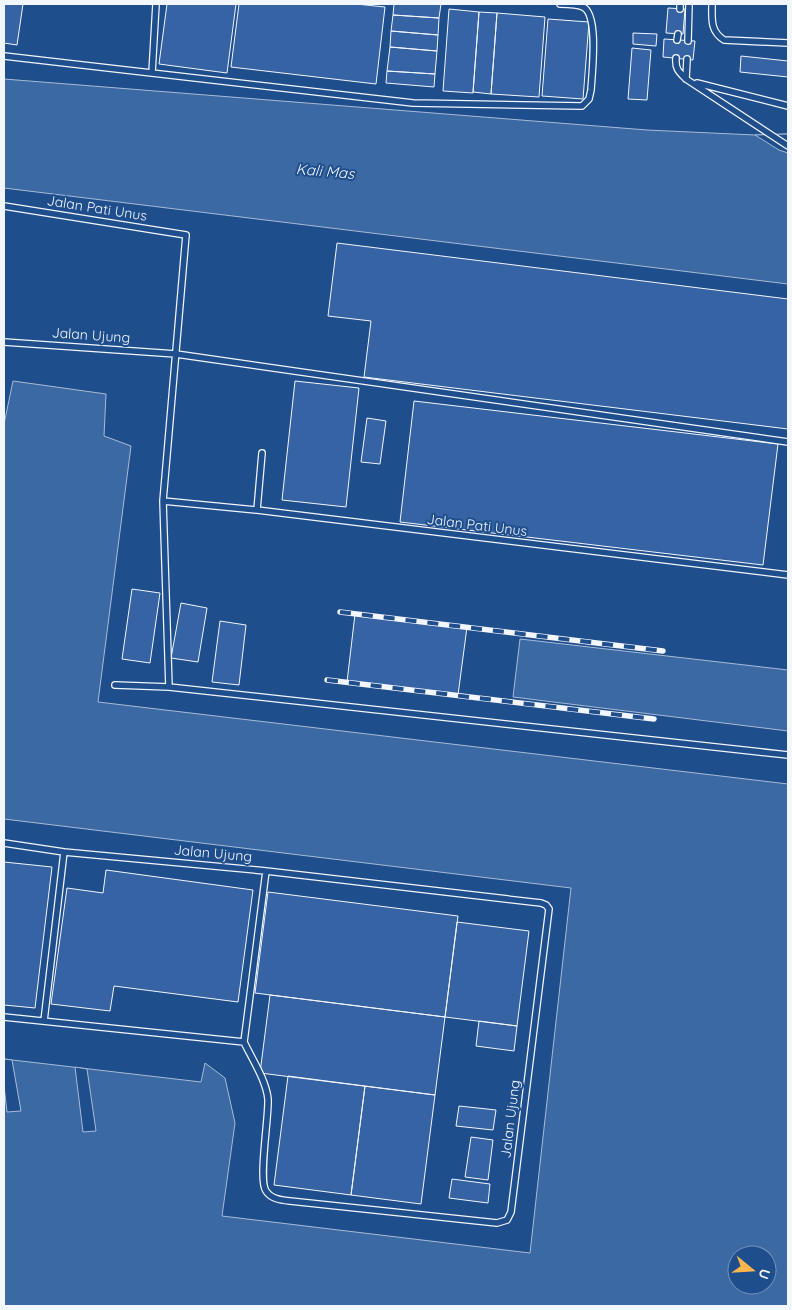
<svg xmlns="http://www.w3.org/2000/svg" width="792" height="1310" viewBox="0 0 792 1310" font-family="Quicksand,sans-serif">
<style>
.water{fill:#3b69a3;stroke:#a8bbd7;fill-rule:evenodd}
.pier{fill:#1f4e8c;stroke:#a8bbd7}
.building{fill:#3563a3;stroke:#f2f6ff}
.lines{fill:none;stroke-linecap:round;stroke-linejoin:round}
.lane-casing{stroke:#f2f6ff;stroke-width:8}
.lane{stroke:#1f4e8c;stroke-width:5.5}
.rail-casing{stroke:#f2f6ff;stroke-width:5.5}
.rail{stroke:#1f4e8c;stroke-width:4;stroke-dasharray:11;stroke-linecap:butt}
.labels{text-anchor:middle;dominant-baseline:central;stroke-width:4;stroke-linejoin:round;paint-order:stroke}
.street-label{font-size:14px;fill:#f2f6ff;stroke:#1f4e8c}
.water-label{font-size:15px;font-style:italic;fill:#f2f6ff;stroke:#1f4e8c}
</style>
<rect width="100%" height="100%" fill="#1f4e8c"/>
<path class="water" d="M4 79 647 130 755 135 788 134V284L4 188Z
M13 381 106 394 104 436 131 446 98 702 788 784V1306H4V1059L201 1082 205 1063 225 1078 235 1123 222 1216 530 1253 571 888 4 819V424ZM737 1255H767V1285H737Z
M520 639 788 670V731L513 697Z"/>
<path class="pier" d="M787 134 788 136V153L779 150 755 135Z
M4 1059 12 1060 21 1111 7 1112 4 1086Z
M75 1067 87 1069 96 1131 83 1132Z"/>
<path class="building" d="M4 4H23L17 45 4 43Z
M167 4H236L227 73 159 64Z
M239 4H356L385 7 376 84 231 67Z
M394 4H441L439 18 393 15Z
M668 8 685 9 683 34 666 33Z
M449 9 479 12 473 93 443 91Z
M479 12 497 13 491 94 473 92Z
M497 13 545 17 539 97 491 94Z
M393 15 439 18 438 35 391 31Z
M548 19 589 22 583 99 542 96Z
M391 31 438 35 437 51 390 47Z
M633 33 657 34 656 46 633 44Z
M664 39 695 41 693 60 663 57Z
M390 47 437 51 435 74 387 71Z
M632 48 651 50 647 100 628 99Z
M741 56 788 61V77L740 72Z
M387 71 435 74 434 87 386 83Z
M337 243 788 299V429L364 377 371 321 328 316Z
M295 381 359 388 346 507 282 500Z
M414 401 778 444 763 565 400 522Z
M367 418 386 421 380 464 361 462Z
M132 589 160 593 150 663 122 659Z
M181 603 207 608 198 662 171 658Z
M355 614 467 627 458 695 347 682Z
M220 621 246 625 239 685 212 682Z
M4 862 52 867 35 1008 4 1005Z
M106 870 253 890 238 1002 114 986 110 1011 51 1004 67 888 103 893Z
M268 892 458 916 445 1017 255 993Z
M457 922 529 931 517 1026 445 1017Z
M270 995 445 1017 435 1095 260 1073Z
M479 1021 517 1026 514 1051 476 1046Z
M288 1076 365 1086 351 1195 274 1185Z
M365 1086 435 1095 421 1204 351 1195Z
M459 1106 496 1110 493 1130 456 1126Z
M471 1137 493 1140 488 1180 465 1177Z
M452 1179 490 1184 488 1203 449 1198Z"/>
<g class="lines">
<g class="lane-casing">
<path id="lane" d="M712 4C712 19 710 31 724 40L788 43
M680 9V4
M677 40 678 34
M688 41 689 4
M4 56 413 103 582 106 589 99 591 90C592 73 599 14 583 7 577 4 567 4 560 4
M676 58C675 69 679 72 686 79L788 146
M152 73 156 4
M686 79 687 59
M697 83 788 106
M4 206 186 235 163 501 169 687 788 755
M4 342 176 354 788 442
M163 501 257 510 788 575
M257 510 262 453
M115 685 169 687
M4 843 64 852
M4 1017 244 1042C252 1059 266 1080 268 1099 269 1117 258 1180 266 1191 271 1199 281 1200 290 1201L497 1223 507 1220 511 1212 549 909 546 905 541 903 266 871 64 852 44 1021
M244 1042 266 871"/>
</g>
<use href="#lane" class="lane"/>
<g class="rail-casing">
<path id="rail" d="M340 612 663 651
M327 680 654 719"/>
</g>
<use href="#rail" class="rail"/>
</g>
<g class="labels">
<g class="street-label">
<text transform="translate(97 208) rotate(9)">Jalan Pati Unus</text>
<text transform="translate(91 335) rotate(4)">Jalan Ujung</text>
<text transform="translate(477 525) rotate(7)">Jalan Pati Unus</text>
<text transform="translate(213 853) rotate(5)">Jalan Ujung</text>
<text transform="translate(510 1119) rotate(-83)">Jalan Ujung</text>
</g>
<g class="water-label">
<text transform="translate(325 171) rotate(5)">Kali Mas</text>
</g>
</g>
<rect width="792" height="1310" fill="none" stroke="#f2f6ff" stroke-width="10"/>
<g transform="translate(752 1270) rotate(108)"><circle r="24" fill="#1f4e8c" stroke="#7391ba"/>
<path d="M0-4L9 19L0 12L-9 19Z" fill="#ffb74d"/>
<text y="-8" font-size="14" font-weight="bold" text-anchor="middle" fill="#f2f6ff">U</text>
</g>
</svg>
